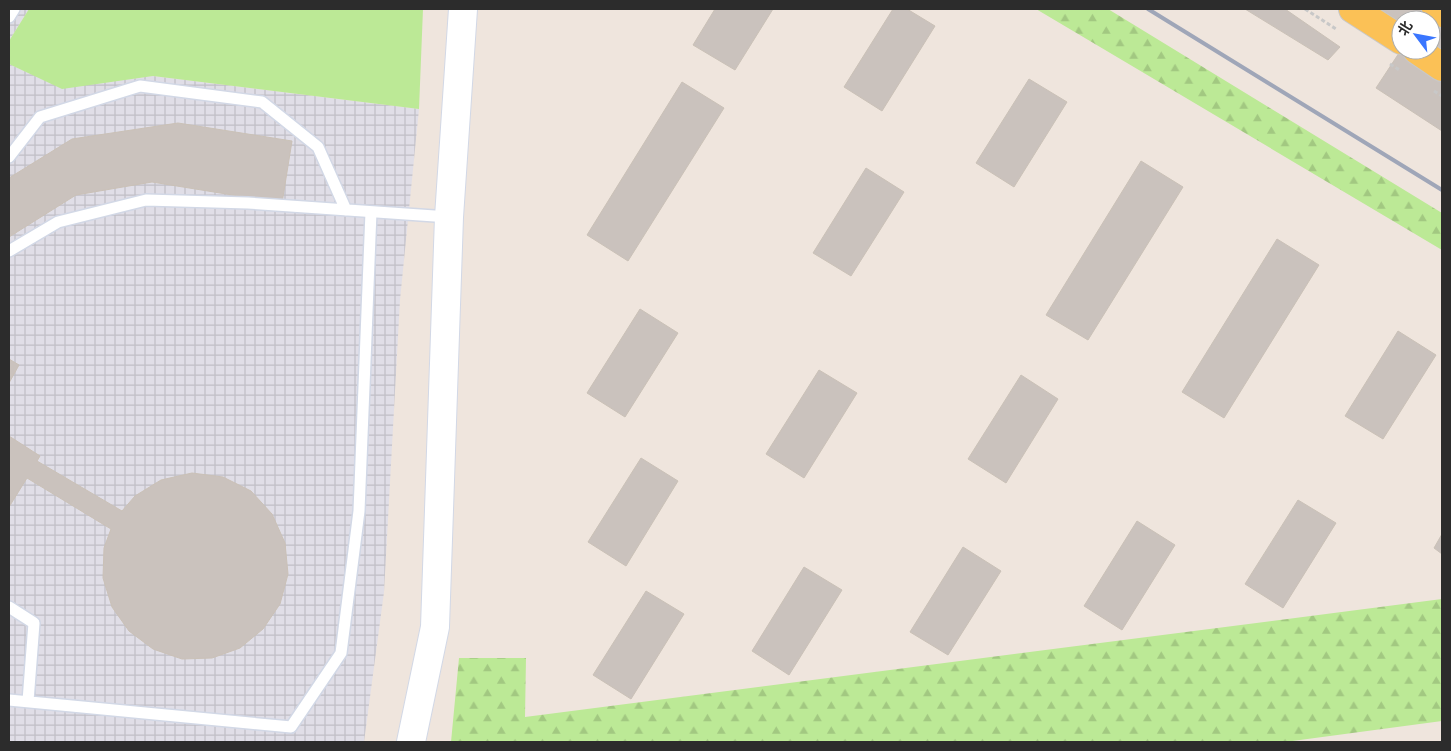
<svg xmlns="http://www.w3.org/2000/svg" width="1451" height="751" viewBox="0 0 1451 751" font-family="'Alegreya Sans','Noto Sans SC',sans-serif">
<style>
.industrial{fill:url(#industrial-grid)}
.forest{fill:url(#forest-firs)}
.park{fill:#bce996}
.building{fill:#cac2bd;stroke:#cac1b7}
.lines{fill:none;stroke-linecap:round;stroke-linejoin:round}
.service-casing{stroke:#d2d8e6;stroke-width:14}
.secondary-casing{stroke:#d2d8e6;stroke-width:30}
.primary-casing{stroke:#c8c8c8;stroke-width:30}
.path{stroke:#c8c8c8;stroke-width:3;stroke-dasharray:4 2.5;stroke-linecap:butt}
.service{stroke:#fff;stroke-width:11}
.secondary{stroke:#fff;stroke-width:28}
.primary{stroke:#fbc156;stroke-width:28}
.rail{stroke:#9fa6b8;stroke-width:4}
</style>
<defs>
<pattern id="industrial-grid" width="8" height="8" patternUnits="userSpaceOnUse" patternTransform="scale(1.25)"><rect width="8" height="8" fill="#e0dee7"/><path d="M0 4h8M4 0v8" fill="none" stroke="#c0bfc6"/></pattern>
<pattern id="forest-firs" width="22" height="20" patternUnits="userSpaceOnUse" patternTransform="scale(1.25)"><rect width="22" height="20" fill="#bce996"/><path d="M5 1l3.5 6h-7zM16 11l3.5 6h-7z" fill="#a2c881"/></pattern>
</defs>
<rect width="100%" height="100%" fill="#efe5dd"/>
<path class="industrial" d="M9 9H29L9 41Z
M9 64 62 88 153 76 419 109 400 300 384 592 364 742H9Z"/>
<path class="forest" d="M1036 9H1108L1442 213V250Z
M1442 599V721L1285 742H451L459 658H526L525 717Z"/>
<path class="park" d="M29 9H423L419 109 153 76 62 89 9 64V41Z"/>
<path class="building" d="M715 9H773L735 70 693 45Z
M893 9H907L935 26 882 111 844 87Z
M1245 9H1285L1340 47 1328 60Z
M1349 9H1442V131L1376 88 1401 50H1431V20H1401V44Z
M1029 79 1067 102 1014 187 976 163Z
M682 82 724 108 628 261 587 235Z
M178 123 292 141 282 203 152 182 76 195 9 237V178L72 139Z
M1141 161 1183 187 1088 340 1046 315Z
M866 168 904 192 851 276 813 253Z
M1277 239 1319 265 1224 418 1182 392Z
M640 309 678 333 625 417 587 393Z
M1398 331 1436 355 1383 439 1345 416Z
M9 359 19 365 9 383Z
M819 370 857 393 804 478 766 454Z
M1021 375 1058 399 1006 483 968 459Z
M9 436 40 456 37 461 122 511 135 496 161 480 192 473 223 477 251 491 272 514 285 543 288 574 280 604 263 629 240 648 212 658 182 659 153 649 129 631 112 607 103 578 104 548 111 529 27 478 9 507Z
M641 458 678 481 626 566 588 542Z
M1298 500 1336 523 1283 608 1245 584Z
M1137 521 1175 545 1122 630 1084 606Z
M1442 534V554L1434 548Z
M963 547 1001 571 948 655 910 632Z
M804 567 842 590 789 675 752 651Z
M646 591 684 614 631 699 593 675Z"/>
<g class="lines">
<g class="service-casing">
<path id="service" d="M9 17 14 9
M9 157 40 117 140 86 262 102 318 147 346 210
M9 251 58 222 146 200 248 203 449 217
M9 607 34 623 28 701
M9 700 291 727 341 653 359 511 371 212"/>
</g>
<g class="secondary-casing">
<path id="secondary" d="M411 742 435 627 449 217 463 9"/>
</g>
<g class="primary-casing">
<path id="primary" d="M1353 9 1401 40
M1436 9 1442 13
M1417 50 1442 67"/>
</g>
<path class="path" d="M1305 9 1336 29
M1390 64 1401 71
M1434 91 1442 96"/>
<use href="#service" class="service"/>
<use href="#secondary" class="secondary"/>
<use href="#primary" class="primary"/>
<path class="rail" d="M1148 9 1442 190"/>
</g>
<rect width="1451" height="751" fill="none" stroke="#2c2c2c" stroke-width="20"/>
<g transform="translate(1416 35) rotate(302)"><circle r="24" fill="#ffffff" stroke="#ababab"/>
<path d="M0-4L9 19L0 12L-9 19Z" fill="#3a76ff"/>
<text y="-8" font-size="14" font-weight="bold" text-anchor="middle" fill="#2c2c2c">北</text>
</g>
</svg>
